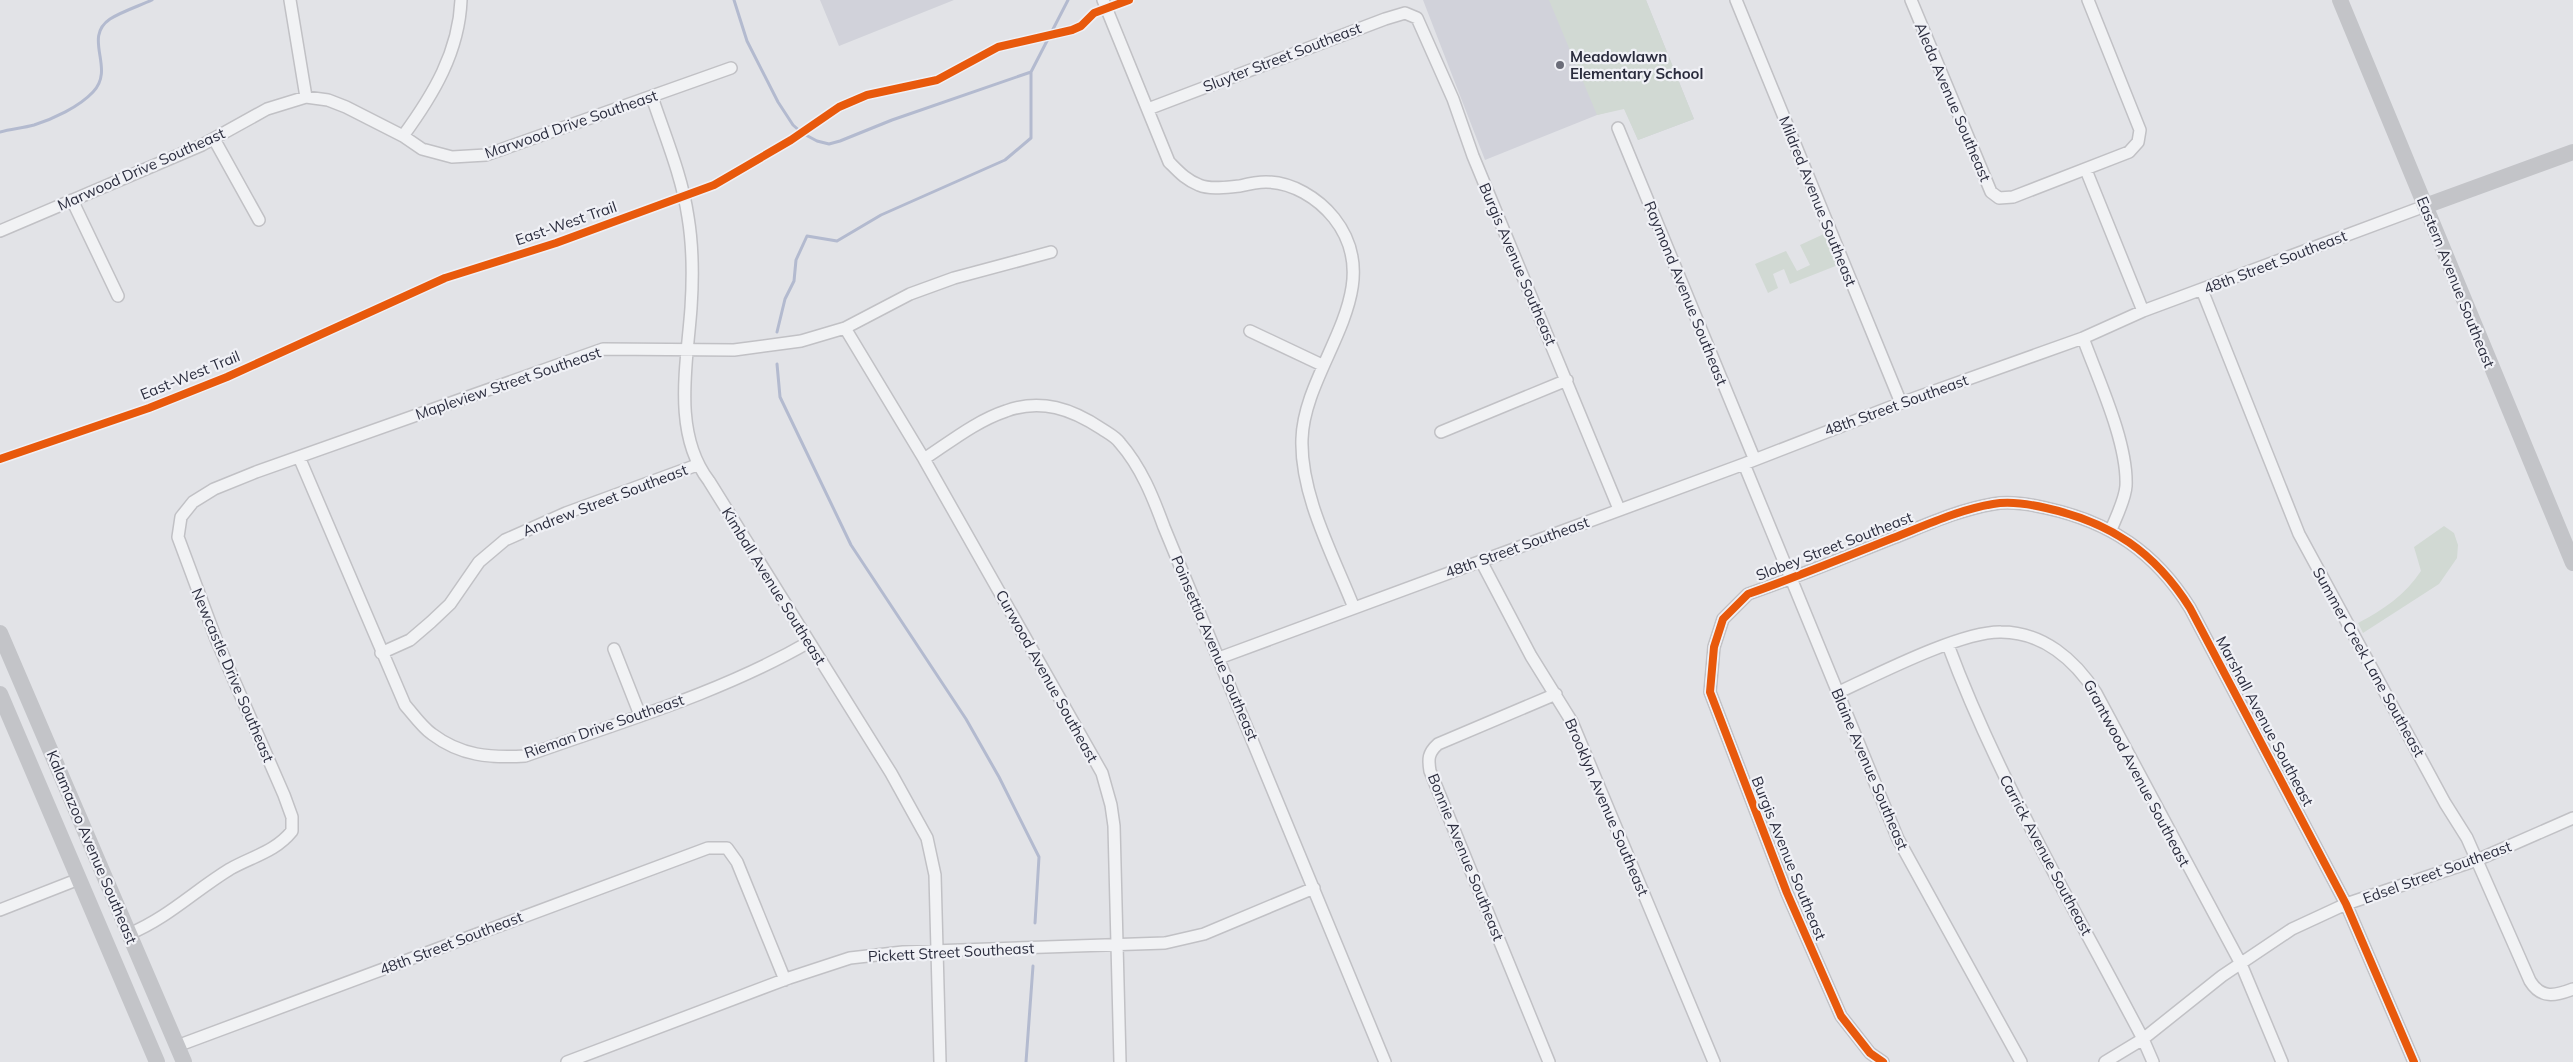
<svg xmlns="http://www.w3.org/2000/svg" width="2573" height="1062" viewBox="0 0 2573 1062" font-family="Mulish,sans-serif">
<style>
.built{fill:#d1d2da}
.green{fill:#d1d9d3}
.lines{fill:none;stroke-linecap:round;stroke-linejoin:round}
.stream{stroke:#b3bacf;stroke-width:3}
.street-casing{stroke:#c1c1c5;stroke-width:14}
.street{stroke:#f1f2f4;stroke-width:11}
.secondary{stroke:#c3c4c8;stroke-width:16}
.cycleway-casing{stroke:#f0f1f6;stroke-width:11}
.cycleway{stroke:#e8590c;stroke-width:8}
.poi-dot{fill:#6b6d79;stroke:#f0f1f6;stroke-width:2}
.labels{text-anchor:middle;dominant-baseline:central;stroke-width:4.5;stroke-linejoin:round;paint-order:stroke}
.poi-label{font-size:15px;font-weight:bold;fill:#2b2d3e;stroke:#f0f1f6;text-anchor:start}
.street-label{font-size:15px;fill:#2b2d3e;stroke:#f0f1f6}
</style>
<rect width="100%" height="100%" fill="#e2e3e7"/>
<path class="built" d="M820 0H954L839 46Z
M1423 0H1646L1694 119 1638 140 1624 108 1597 115 1485 160Z"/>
<path class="green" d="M1549 0H1646L1694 119 1638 140 1624 109 1597 115Z
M1826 233 1838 265 1790 284 1784 269 1773 274 1778 288 1768 293 1755 264 1786 251 1797 271 1810 265 1800 245Z
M2444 526 2454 533 2458 545 2457 558 2439 584 2363 633 2358 623C2382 611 2406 594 2421 571L2414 547Z"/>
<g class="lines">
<path class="stream" d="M734 0 747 41 778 102 793 125 802 133 817 141 829 144 840 141 892 120 1031 72
M0 132C11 129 23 128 34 125 53 119 79 107 93 92 116 68 82 38 110 19 123 11 139 6 152 0
M777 332 785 299 794 281 796 260 807 236 837 241 881 215 1005 160 1031 138V72L1068 0
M777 364 780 397 851 545 966 719 999 777 1039 857 1035 923
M1026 1062 1033 966"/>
<g class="street-casing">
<path id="street" d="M290 0 306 97
M1103 0 1169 162C1179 172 1186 180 1199 185 1211 190 1227 187 1240 186 1248 184 1258 182 1266 182 1292 182 1318 198 1334 218 1391 290 1304 365 1302 439 1300 495 1334 557 1354 608
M1736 0 1901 403
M1911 0 1991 192 1999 198 2013 197 2129 152 2138 142 2140 130 2088 0
M652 97C665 136 682 176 688 217 693 247 693 278 691 308 687 364 672 433 709 481L891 773 927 838 935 875 940 1062
M1148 109 1385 19 1405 13 1417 18 1453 99 1473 156 1619 509
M1618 128 1754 458
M403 136C433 95 459 52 461 0
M214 139 259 220
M2086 170 2143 311
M72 200 118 296
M0 231 202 145 267 109 306 97 328 100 346 107 403 136 422 149 452 157 486 155 731 68
M2202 290 2299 534 2445 803 2467 838 2530 981C2541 999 2555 996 2573 989
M845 328 924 459 1102 773 1111 805 1114 826 1120 1062
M1250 331 1322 365
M2083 338C2098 379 2128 443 2126 486 2125 500 2116 517 2111 530
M1441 432 1567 380
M299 457 405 705C413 714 422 727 432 734 461 756 490 758 525 756 620 722 721 693 809 642
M924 459C950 442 976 421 1006 411 1041 398 1072 409 1102 429 1108 433 1116 437 1120 443 1141 467 1153 497 1164 527L1385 1062
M1744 464 1898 839 2021 1062
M1481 561 1531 656 1572 722 1714 1062
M1948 645C1999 782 2075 909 2143 1039L2153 1062
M614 649 640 715
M381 653 410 640 431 622 450 604 479 562 505 540 566 513 697 465
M1219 658 1744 464 1901 403 2083 338 2143 311 2425 206
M1837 693C1876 675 1961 631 2001 632 2043 632 2075 660 2096 693L2241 964 2282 1062
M0 910 79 879
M129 934C169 917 194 891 230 869 253 856 275 852 292 831V817L284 795 216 639 178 537 181 517 193 502 214 489 256 472 603 349 734 350 801 341 845 328 910 294 954 278 1051 252
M177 1046 708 848H727L737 862 785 980
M567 1062 789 978 850 958 903 952 1165 943 1204 934 1314 888
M1549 1062 1430 771C1428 759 1428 753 1438 744L1556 694
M1883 1062 1870 1053 1841 1016 1787 893 1710 692 1714 647 1723 619 1748 594C1797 577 1845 557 1893 538 1926 525 1958 510 1993 504 2010 501 2029 504 2046 508 2110 522 2155 552 2190 608L2346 904 2414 1062
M2105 1062 2143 1039 2222 976 2292 929 2346 904 2477 860 2573 818"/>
</g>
<use href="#street" class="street"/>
<path class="secondary" d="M2340 0 2573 563
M2425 206 2573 152
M0 633 184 1062
M0 694 157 1062"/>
<g class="cycleway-casing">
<path id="cycleway" d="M0 459 149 408 227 377 445 278 556 243 714 185 791 140 839 107 867 95 937 80 998 47 1072 30 1081 26 1094 13 1129 0
M1883 1062 1870 1053 1841 1016 1787 893 1710 692 1714 647 1723 619 1748 594C1797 577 1845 557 1893 538 1926 525 1958 510 1993 504 2010 501 2029 504 2046 508 2110 522 2155 552 2190 608L2346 904 2414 1062"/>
</g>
<use href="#cycleway" class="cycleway"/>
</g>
<circle class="poi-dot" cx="1560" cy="65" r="5"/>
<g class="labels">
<g class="poi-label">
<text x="1570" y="56">Meadowlawn<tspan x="1570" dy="17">Elementary School</tspan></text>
</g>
<g class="street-label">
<text transform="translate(1282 57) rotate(-21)">Sluyter Street Southeast</text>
<text transform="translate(1953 102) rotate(67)">Aleda Avenue Southeast</text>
<text transform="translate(571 124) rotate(-19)">Marwood Drive Southeast</text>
<text transform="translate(141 169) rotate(-24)">Marwood Drive Southeast</text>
<text transform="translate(1818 201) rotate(68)">Mildred Avenue Southeast</text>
<text transform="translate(566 223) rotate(-19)">East-West Trail</text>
<text transform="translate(2275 262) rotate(-21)">48th Street Southeast</text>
<text transform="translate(1518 264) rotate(67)">Burgis Avenue Southeast</text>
<text transform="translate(2456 282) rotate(68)">Eastern Avenue Southeast</text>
<text transform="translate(1686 293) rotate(68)">Raymond Avenue Southeast</text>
<text transform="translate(190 375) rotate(-22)">East-West Trail</text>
<text transform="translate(508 383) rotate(-19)">Mapleview Street Southeast</text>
<text transform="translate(1896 405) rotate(-20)">48th Street Southeast</text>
<text transform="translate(605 500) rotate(-21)">Andrew Street Southeast</text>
<text transform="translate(1834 546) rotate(-21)">Slobey Street Southeast</text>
<text transform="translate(1517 547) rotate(-20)">48th Street Southeast</text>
<text transform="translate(774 586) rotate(58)">Kimball Avenue Southeast</text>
<text transform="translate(1215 648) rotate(67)">Poinsettia Avenue Southeast</text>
<text transform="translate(2369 662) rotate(61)">Summer Creek Lane Southeast</text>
<text transform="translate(233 675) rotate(67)">Newcastle Drive Southeast</text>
<text transform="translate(1047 676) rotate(61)">Curwood Avenue Southeast</text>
<text transform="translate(2265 721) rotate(62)">Marshall Avenue Southeast</text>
<text transform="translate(604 726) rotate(-19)">Rieman Drive Southeast</text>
<text transform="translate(1870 769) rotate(67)">Blaine Avenue Southeast</text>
<text transform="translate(2137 773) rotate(62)">Grantwood Avenue Southeast</text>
<text transform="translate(1607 807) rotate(67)">Brooklyn Avenue Southeast</text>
<text transform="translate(92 847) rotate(67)">Kalamazoo Avenue Southeast</text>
<text transform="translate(2046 855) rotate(62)">Carrick Avenue Southeast</text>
<text transform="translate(1466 857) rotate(68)">Bonnie Avenue Southeast</text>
<text transform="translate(1789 858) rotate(68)">Burgis Avenue Southeast</text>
<text transform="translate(2437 872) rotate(-20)">Edsel Street Southeast</text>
<text transform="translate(451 943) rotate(-21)">48th Street Southeast</text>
<text transform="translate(951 952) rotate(-3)">Pickett Street Southeast</text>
</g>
</g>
</svg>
